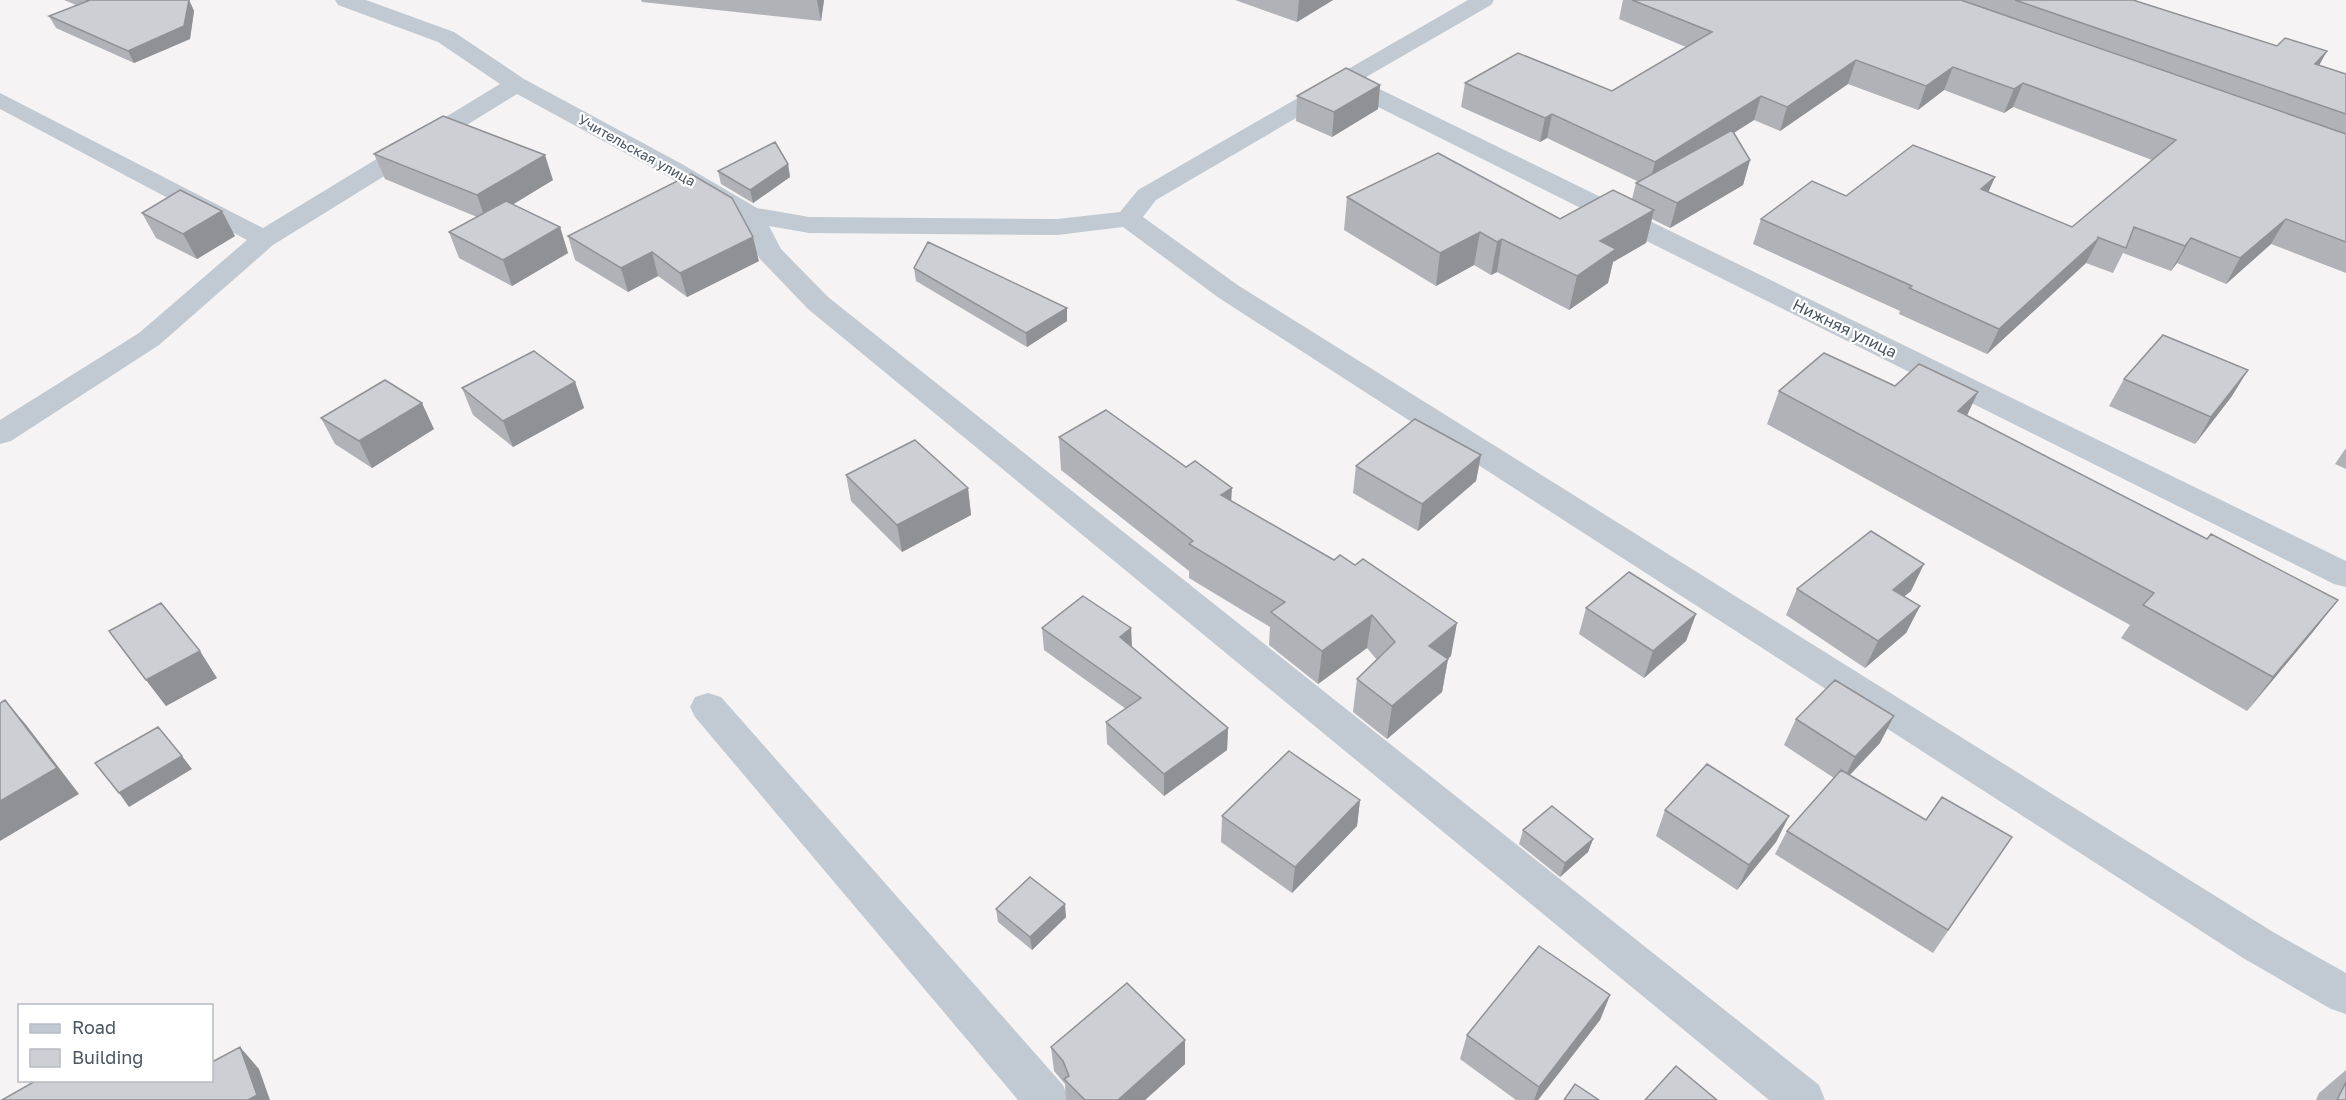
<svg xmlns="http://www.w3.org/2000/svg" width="2346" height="1100" viewBox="0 0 2346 1100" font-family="'Golos Text',sans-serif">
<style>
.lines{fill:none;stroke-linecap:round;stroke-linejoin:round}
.minor{fill:#c1cad2;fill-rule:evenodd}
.wall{fill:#b0b2b7}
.shaded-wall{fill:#909195}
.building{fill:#cdcfd5;stroke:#909195;stroke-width:1.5}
.labels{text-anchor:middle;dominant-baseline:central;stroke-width:4.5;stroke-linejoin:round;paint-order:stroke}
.far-street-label{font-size:14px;fill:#4a5661;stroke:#fff}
.street-label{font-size:16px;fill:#4a5661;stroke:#fff}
</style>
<rect width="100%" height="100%" fill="#f5f3f3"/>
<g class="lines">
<path class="minor" d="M335 0H366L454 32 524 79 682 164 757 208 809 217 1057 219 1120 212 1138 190 1468 0H1494L1491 5 1361 80 2346 561V587L2334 584 1344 90 1156 200 1143 217 1239 286 2273 932 2346 973V1014L2331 1009 2243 958 1219 298 1123 227 1057 235 809 233 769 226 781 249 828 297 1819 1085 1825 1100H1769L808 309 760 259 739 220 664 174 517 94 273 245 159 345 11 441 0 444V420L139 333 247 240 0 109V93L263 228 500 84 438 42 338 5Z
M708 693 721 697 1063 1085 1069 1100H1018L695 717 690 707 695 697Z"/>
</g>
<path class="wall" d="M64 0H189L194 11 190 39 134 63 56 28 49 16 76 5Z
M641 0H824L821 21 642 2Z
M1235 0H1333L1297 22Z
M1623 0H2133L2346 74V273L2271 244 2226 284 2177 263 2171 271 2123 253 2113 273 2086 263 1987 354 1899 314 1900 311 1753 244 1761 219 1846 196 1995 177 1988 192 2072 227 2152 160 2013 107 2004 113 1944 90 1918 110 1848 84 1780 131 1754 120 1734 133 1750 160 1743 185 1670 228 1652 219 1646 243 1613 262 1608 283 1569 310 1497 272 1491 275 1474 265 1436 286 1344 230 1347 197 1560 219 1632 199 1636 183 1639 182 1547 138 1540 142 1461 107 1465 83 1612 91 1686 47 1619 19Z
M1380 85 1378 109 1332 137 1296 121 1297 96Z
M374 154 553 180 513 204 560 227 568 253 512 286 459 258 449 232 477 217 385 179Z
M788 164 790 177 753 203 721 184 718 171Z
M142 213 235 236 197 259 156 238Z
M568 236 759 261 687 297 658 276 628 292 575 260Z
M914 268 1067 308V321L1027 347 916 281Z
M2124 379 2232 396 2195 444 2109 406Z
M575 382 584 408 513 447 473 415 462 388Z
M1895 386 1967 416 2207 539 2338 600 2312 633 2247 711 2121 638 2130 625 1767 424 1779 391Z
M321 418 434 429 372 468 335 444Z
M1059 437 1231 501 1451 656 1448 659 1442 692 1387 739 1353 712 1357 679 1377 660 1367 648 1318 684 1269 645 1270 627 1189 578V571L1061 470Z
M2346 448V469L2335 464Z
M1481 455 1476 481 1418 531 1353 493 1356 466Z
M846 475 968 488 971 515 902 552 851 501Z
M1797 589 1911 591 1904 596 1920 606 1906 633 1865 668 1786 615Z
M1586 608 1696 614 1686 641 1644 678 1579 634Z
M1042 628H1131L1132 647 1228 728 1227 750 1164 796 1107 744 1106 722 1126 709 1044 650Z
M109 631 217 678 166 706Z
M1796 719 1880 743 1850 775 1926 820 2012 837 1933 953 1775 854 1787 831 1834 778 1784 745Z
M1360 800 1357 826 1292 893 1221 842 1222 816Z
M1665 810 1789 816 1776 842 1737 890 1656 836Z
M1523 830 1593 839 1588 852 1560 877 1519 844Z
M996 909 1066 917 1032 950 998 922Z
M1610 995 1600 1020 1538 1100H1516L1460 1059 1467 1035Z
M1185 1040V1064L1145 1100H1066L1065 1084 1054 1071 1051 1047Z
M2346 1070V1100H2316L2319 1093Z"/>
<path class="shaded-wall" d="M189 0 194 11 190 39 134 63 128 51Z
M817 0H824L821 21Z
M1299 0H1333L1297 22Z
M2327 51 2314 75 2315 64Z
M1856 60 1848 84 1780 131 1787 107Z
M1953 67 1944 90 1918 110 1926 86Z
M2023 83 2013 107 2004 113 2014 89Z
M1380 85 1378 109 1332 137 1334 112Z
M1761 96 1754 120 1649 186 1655 162Z
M1552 114 1547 138 1540 142 1545 118Z
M545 155 553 180 486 221 477 195Z
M1750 160 1743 185 1670 228 1677 203Z
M788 164 790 177 753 203 750 190Z
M1995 177 1984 202 1981 189Z
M1654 210 1646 243 1613 262 1608 283 1569 310 1577 276 1600 241Z
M222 211 235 236 197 259 183 234Z
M2286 219 2271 244 2226 284 2240 258Z
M560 227 568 253 512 286 503 260Z
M1480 232 1474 265 1436 286 1440 253Z
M753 237 759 261 687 297 680 273Z
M2099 238 2086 263 1987 354 1999 329Z
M2191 238 2177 263 2171 271 2185 246Z
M1502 239 1497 272 1491 275 1497 242Z
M652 252 658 276 628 292 621 268Z
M1067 308V321L1027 347 1026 333Z
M2248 370 2232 396 2195 444 2211 417Z
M575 382 584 408 513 447 503 421Z
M1978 392 1962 426 1958 411Z
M422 403 434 429 372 468 359 441Z
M1481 455 1476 481 1418 531 1422 504Z
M968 488 971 515 902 552 897 525Z
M1232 488 1230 521 1221 495Z
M1924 564 1911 591 1880 616 1893 590Z
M2338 600 2312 633 2247 711 2273 677Z
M1920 606 1906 633 1865 668 1878 641Z
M1696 614 1686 641 1644 678 1653 651Z
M1372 615 1367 648 1318 684 1322 651Z
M1457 623 1451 656 1423 679 1429 646Z
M1131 628 1132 651 1120 637Z
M200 651 217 678 166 706 146 680Z
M1448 659 1442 692 1387 739 1392 706Z
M5 700 27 726 79 794 0 841V801Z
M1894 716 1880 743 1842 783 1855 757Z
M1228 728 1227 750 1164 796V774Z
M182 756 192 769 129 807 119 793Z
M1360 800 1357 826 1292 893 1295 867Z
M1789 816 1776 842 1737 890 1749 865Z
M1593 839 1588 852 1560 877 1565 863Z
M1065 904 1066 917 1032 950 1030 937Z
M1610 995 1600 1020 1538 1100H1534L1539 1087Z
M1185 1040V1064L1145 1100H1118Z
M240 1047 259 1069 270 1100H248Z"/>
<path class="building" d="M86 0H189L184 26 128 51 49 16 88 1Z
M1632 0H1961L2346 134V242L2286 219 2240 258 2191 238 2185 246 2134 227 2126 248 2097 237 2099 238 1999 329 1909 288 1912 286 1761 219 1812 181 1846 196 1913 145 1995 177 1981 189 2072 227 2176 140 2023 83 2014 89 1953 67 1926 86 1856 60 1787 107 1761 96 1655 162 1552 114 1545 118 1465 83 1518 53 1612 91 1712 32Z
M2015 0H2133L2277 46 2285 38 2327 51 2315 64 2346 74V114Z
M1346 68 1380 85 1334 112 1297 96Z
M443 116 545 155 477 195 374 154Z
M1732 130 1750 160 1677 203 1636 183Z
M775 142 788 164 750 190 718 171Z
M1438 153 1560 219 1613 190 1654 210 1600 241 1616 249 1577 276 1502 239 1497 242 1480 232 1440 253 1347 197Z
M691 174 732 198 753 237 680 273 652 252 621 268 568 236Z
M180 190 222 211 183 234 142 213Z
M506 201 560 227 503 260 449 232Z
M928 242 1067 308 1026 333 914 268Z
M2163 335 2248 370 2211 417 2124 379Z
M534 351 575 382 503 421 462 388Z
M1824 353 1895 386 1919 364 1978 392 1958 411 2207 539 2211 534 2338 600 2273 677 2143 605 2154 593 1779 391Z
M385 380 422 403 359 441 321 418Z
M1106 410 1186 467 1195 461 1232 488 1221 495 1334 560 1340 555 1355 565 1363 559 1457 623 1429 646 1448 659 1392 706 1357 679 1395 642 1372 615 1322 651 1271 612 1285 602 1189 544 1193 541 1059 437Z
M1415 419 1481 455 1422 504 1356 466Z
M915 440 968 488 897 525 846 475Z
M1871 531 1924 564 1893 590 1920 606 1878 641 1797 589Z
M1629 572 1696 614 1653 651 1586 608Z
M1083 596 1131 628 1120 637 1228 728 1164 774 1106 722 1141 698 1042 628Z
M161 603 200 651 146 680 109 631Z
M1835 680 1894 716 1855 757 1796 719Z
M5 700 57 768 0 801V703Z
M158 727 182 756 119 793 95 763Z
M1289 751 1360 800 1295 867 1222 816Z
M1707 764 1789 816 1749 865 1665 810Z
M1841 770 1926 820 1942 797 2012 837 1948 930 1787 831Z
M1552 806 1593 839 1565 863 1523 830Z
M1030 877 1065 904 1030 937 996 909Z
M1539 946 1610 995 1539 1087 1467 1035Z
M1127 983 1185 1040 1118 1100H1085L1064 1079 1069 1076 1063 1061 1051 1047Z
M240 1047 257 1095 248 1100H2L37 1080H212V1062Z
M1676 1066 1717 1100H1645Z
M2346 1082V1100H2337Z
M1575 1084 1599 1100H1564Z"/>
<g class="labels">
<g class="far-street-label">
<text transform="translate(637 150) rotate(29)">Учительская улица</text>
</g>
<g class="street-label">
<text transform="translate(1845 328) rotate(26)">Нижняя улица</text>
</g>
</g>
<rect x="18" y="1004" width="195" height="78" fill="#ffffff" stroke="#b7bbc0" stroke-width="1.5"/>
<rect x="30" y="1024" width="30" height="9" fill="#c1cad2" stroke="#b7bbc0" stroke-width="1.5"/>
<text x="72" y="1034" font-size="18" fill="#4a5661">Road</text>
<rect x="30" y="1049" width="30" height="18" fill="#cdcfd5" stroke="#b7bbc0" stroke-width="1.5"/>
<text x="72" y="1064" font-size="18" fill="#4a5661">Building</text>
</svg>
